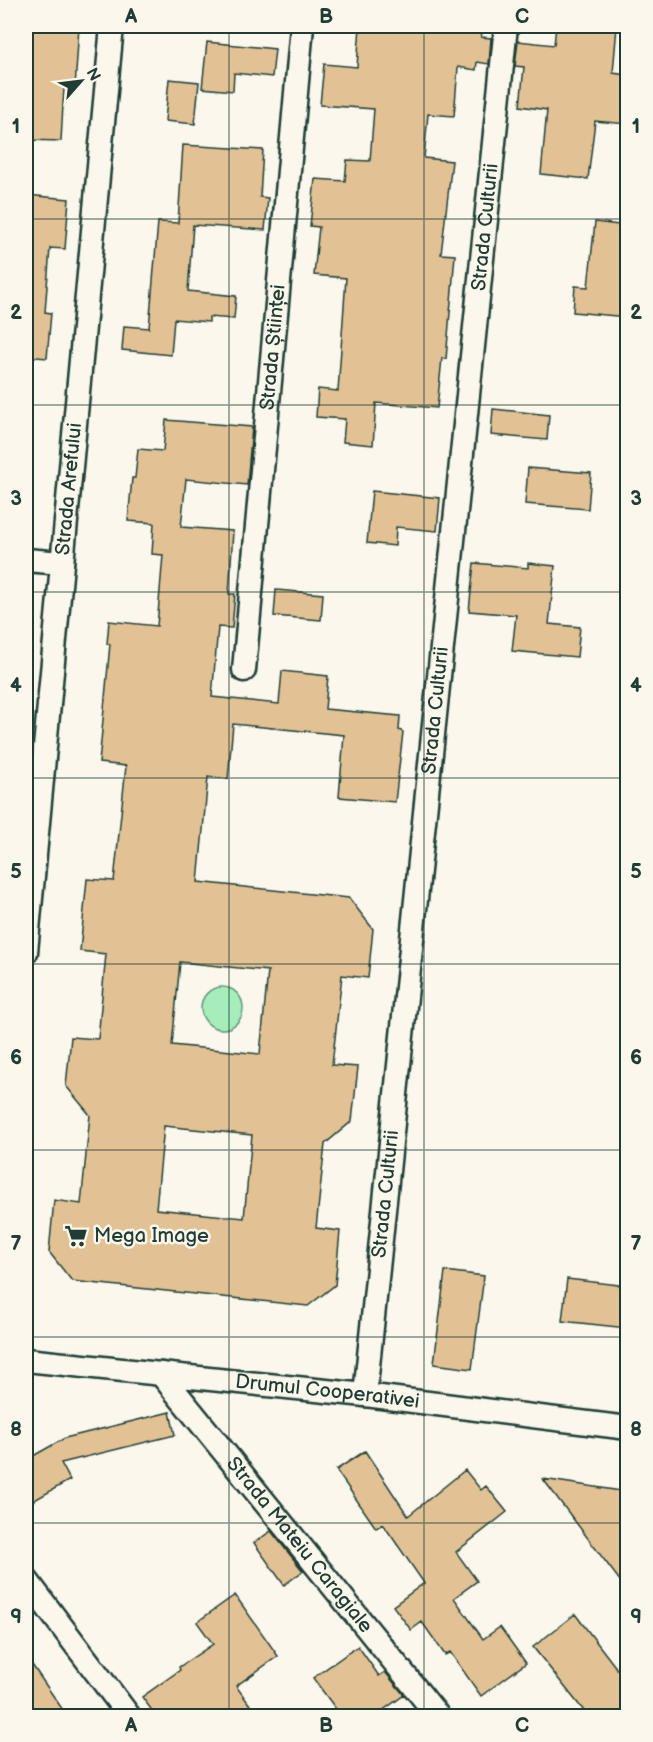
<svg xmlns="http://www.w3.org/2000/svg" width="653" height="1742" viewBox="0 0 653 1742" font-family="'Balsamiq Sans',sans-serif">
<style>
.green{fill:#a5eebc;stroke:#629678;stroke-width:1.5}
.building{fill:#e2c295;stroke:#1f3d34;stroke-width:1.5;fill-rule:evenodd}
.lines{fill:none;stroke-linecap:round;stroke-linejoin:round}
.street-casing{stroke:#1f3d34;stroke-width:27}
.street{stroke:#fbf7ec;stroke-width:22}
.grid{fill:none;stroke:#1f3d34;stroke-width:1.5;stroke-opacity:0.55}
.labels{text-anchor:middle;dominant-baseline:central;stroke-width:5;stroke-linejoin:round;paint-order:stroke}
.street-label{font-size:20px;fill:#1f3d34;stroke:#fbf7ec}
.poi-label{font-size:20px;fill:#1f3d34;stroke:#fbf7ec;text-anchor:start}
.neatline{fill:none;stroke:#1f3d34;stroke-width:2}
.grid-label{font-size:20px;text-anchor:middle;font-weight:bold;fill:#1f3d34}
</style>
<rect width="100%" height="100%" fill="#fbf7ec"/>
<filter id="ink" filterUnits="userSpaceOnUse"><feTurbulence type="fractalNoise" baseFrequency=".0167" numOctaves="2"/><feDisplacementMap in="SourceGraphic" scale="12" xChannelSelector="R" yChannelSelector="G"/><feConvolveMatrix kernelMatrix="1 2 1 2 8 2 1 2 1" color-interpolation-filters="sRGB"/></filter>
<g filter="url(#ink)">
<path class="green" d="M201 1008a21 21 0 1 1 42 0a21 21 0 1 1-42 0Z"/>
<path class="building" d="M32 26H79L75 88 64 87 61 141 26 140V97H28Z
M360 26H467L483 28 481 37 491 38 489 64 477 62 476 70 458 67 454 116 428 114 424 158 452 161 441 254 455 255 446 359 442 358 437 408 376 403 373 445 343 442 345 419 316 417 318 389 338 391 346 278 314 275 319 227 310 226 315 179 345 181 347 160 370 161 374 109 320 105 324 64 357 67Z
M556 26H617L613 73 627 75V124L595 121 588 179 541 174 547 110 520 106 524 67 515 66 518 41 554 45Z
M207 42 275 49 272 77 234 73 233 91 202 88Z
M169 79 199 82 195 124 165 121Z
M183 145 263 150 260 197 268 198 265 230 193 225 188 291 236 296 234 319 209 317V322L174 319 171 355 122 350 124 326 149 328 158 222 178 223Z
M26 195 69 199 65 249 50 248 45 312 51 313 47 358 26 356Z
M595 222 627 226V317L573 312 575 286 588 287Z
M493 409 549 415 547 440 491 435Z
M166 420 252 427 247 485 186 479 181 527 233 531 229 594H235L232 628 218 627 212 697 279 704 282 671 328 676 325 709 400 716 399 730 403 732 395 802 339 797 344 735 233 724 228 779 208 777 198 882 349 898 373 929 368 978 342 975 332 1065 358 1067 352 1121 325 1144 316 1228 340 1231 335 1285 308 1306 72 1281 49 1252 54 1200 81 1204 90 1115 66 1086 71 1037 98 1039 106 954 80 951 87 879 114 881 126 766 99 763 110 644H107L109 621 157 626 163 555 152 554 154 523 128 521 132 478H135L138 449 163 451ZM180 962 268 971 260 1054 172 1045ZM164 1126 252 1135 244 1218 156 1209Z
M528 468 591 473 588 509 525 504Z
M372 491 440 498 437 531 396 527 395 546 367 543Z
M474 563 528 568V563L555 566 549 624 580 627 577 657 512 651 516 615 469 611Z
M276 590 323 594 321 620 274 616Z
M445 1271 484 1276 472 1369 434 1364Z
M567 1279 627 1286V1328L562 1321Z
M170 1412 175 1435 61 1463 70 1480 26 1505V1460L65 1438Z
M365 1451 408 1516 465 1470 481 1490 486 1486 507 1512 456 1552 477 1581 454 1598 483 1639 500 1627 526 1663 481 1696 450 1652 445 1655 422 1622 411 1630 393 1606 424 1583 383 1524 376 1528 336 1470Z
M543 1479 627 1492V1590Z
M271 1531 303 1571 284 1585 254 1543Z
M235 1595 278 1656 236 1686 258 1716H156L142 1697 180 1670 179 1667 213 1644 197 1622Z
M575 1614 627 1682V1716H588L533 1647Z
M358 1646 379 1676 385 1672 404 1695 375 1716H341L313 1678Z
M26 1656 67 1716H26Z"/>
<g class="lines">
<g class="street-casing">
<g id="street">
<path d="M26 560 62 563"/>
<path id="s1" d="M244 670 302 26"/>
<path id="s2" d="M26 952 112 26"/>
<path id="s3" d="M26 1360 365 1395 628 1428"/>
<path id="s4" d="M161 1374 438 1716"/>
<path id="s5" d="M365 1395 506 26"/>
<path d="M26 1579 129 1716"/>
</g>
</g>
<use href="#street" class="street"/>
</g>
</g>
<path class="grid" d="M229 26V1716M424 26V1716M26 219H628M26 405H628M26 592H628M26 778H628M26 964H628M26 1150H628M26 1337H628M26 1523H628"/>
<defs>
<g id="supermarket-bare" transform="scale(1.8)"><path d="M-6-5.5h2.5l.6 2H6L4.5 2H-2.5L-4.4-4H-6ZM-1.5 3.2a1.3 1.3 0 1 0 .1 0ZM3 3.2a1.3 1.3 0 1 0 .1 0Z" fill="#1f3d34" stroke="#fbf7ec" stroke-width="2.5" paint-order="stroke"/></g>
</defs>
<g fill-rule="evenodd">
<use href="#supermarket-bare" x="76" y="1236"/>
</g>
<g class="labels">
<g class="street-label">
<text stroke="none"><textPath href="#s5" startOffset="1174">Strada Culturii</textPath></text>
<text stroke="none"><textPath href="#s1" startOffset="324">Strada Științei</textPath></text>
<text stroke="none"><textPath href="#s2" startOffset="465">Strada Arefului</textPath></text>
<text stroke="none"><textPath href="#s5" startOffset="688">Strada Culturii</textPath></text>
<text stroke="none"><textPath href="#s5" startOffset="202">Strada Culturii</textPath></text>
<text stroke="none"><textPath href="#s3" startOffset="303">Drumul Cooperativei</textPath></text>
<text stroke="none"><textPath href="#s4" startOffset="220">Strada Mateiu Caragiale</textPath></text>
</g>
<g class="poi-label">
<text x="94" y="1236">Mega Image</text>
</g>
</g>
<rect width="653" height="1742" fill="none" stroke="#fbf7ec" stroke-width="66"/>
<g transform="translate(81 81) rotate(62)" stroke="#fbf7ec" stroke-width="4.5" paint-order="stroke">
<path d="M0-4.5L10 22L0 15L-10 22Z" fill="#1f3d34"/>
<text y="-9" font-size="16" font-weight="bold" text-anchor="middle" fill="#1f3d34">N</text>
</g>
<rect x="33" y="33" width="587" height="1676" class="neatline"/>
<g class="grid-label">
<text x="131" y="23">A</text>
<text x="326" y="23">B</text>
<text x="522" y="23">C</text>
<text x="16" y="133">1</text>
<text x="636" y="133">1</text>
<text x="16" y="319">2</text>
<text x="636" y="319">2</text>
<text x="16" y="505">3</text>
<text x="636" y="505">3</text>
<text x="16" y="692">4</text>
<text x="636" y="692">4</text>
<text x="16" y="878">5</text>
<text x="636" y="878">5</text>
<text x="16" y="1064">6</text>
<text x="636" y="1064">6</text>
<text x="16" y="1250">7</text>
<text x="636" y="1250">7</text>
<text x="16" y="1436">8</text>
<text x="636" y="1436">8</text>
<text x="16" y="1623">9</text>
<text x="636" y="1623">9</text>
<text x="131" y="1732">A</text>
<text x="326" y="1732">B</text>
<text x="522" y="1732">C</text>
</g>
</svg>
